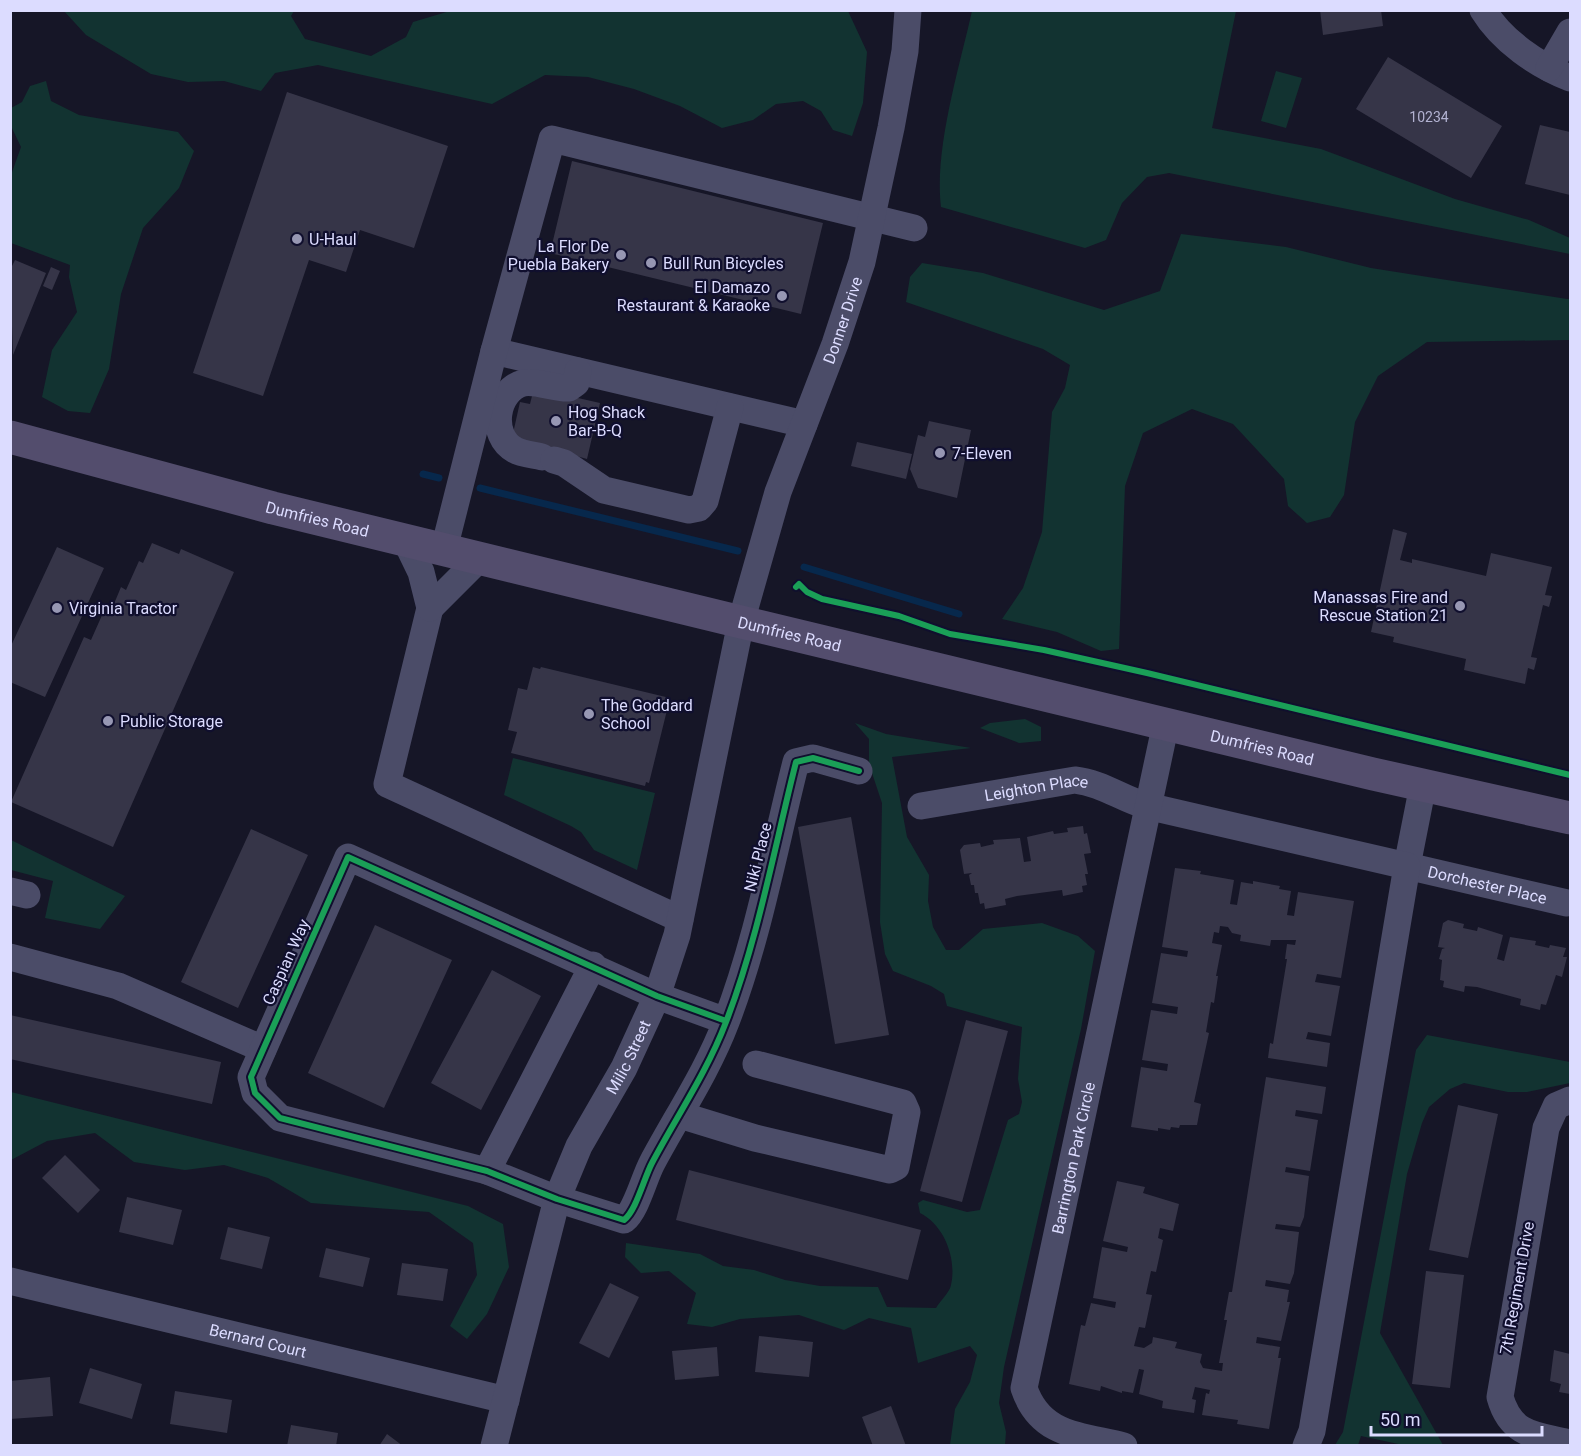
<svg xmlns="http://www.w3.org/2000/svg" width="1581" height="1456" viewBox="0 0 1581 1456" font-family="Roboto,sans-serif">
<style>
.green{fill:#123331}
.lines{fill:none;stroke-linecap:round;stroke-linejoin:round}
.stream{stroke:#07284c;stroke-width:7}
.building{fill:#363548}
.minor{stroke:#4b4c68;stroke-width:27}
.major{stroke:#534d6d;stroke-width:33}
.cycleway-casing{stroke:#100f2e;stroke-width:10}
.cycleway{stroke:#1a9f57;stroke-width:6}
.poi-dot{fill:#9797b3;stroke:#100f2e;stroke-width:2}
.labels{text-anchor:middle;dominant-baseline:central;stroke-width:4.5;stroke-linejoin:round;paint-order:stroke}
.number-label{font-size:14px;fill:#b2b2d1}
.poi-label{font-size:16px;fill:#dcdcff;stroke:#100f2e;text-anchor:start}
.street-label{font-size:16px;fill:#dcdcff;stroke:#100f2e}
</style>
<rect width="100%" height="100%" fill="#161627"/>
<path class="green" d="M64 11H294L291 16 305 39 371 56 406 37 413 22 450 11H848L867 52 863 103 852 136 833 130 821 111 803 101 776 104 753 120 722 128 680 106 634 89 588 77 545 75 492 104 318 65 275 73 261 91 224 81 188 82 151 74 86 35Z
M972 11H1236L1212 128 1321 149 1455 199 1529 220 1570 238V254L1169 173 1147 177 1122 203 1106 240 1085 248 941 207C934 149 959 69 972 11Z
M1276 71 1302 78 1286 128 1261 121Z
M46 81 51 101 79 115 178 132 194 151 179 188 143 228 121 294 109 369 90 413 68 411 42 397 52 350 77 312 69 277 70 265 11 243V175L21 147 11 126V108L22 102 30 86Z
M1181 234 1286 247 1371 268 1567 299H1570V340L1427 342 1378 376 1355 422 1344 495 1330 517 1307 523 1288 506 1284 479 1233 424 1192 409 1143 433 1125 486 1119 649 1101 651 1057 632 1002 619 1023 588 1042 532 1052 412 1065 388 1070 365 1043 349 906 302 910 277 922 263 983 273 1104 310 1160 291Z
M1025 719 1041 727V741L1019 743 980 728 990 723Z
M855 723 886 734 971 748 892 757 907 837 929 875 928 901 933 927 946 950H959L983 929 1042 923 1078 936 1095 951 1081 1029 1004 1367 999 1403 1006 1432 1005 1445H950L955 1409 970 1382 977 1355 970 1346 918 1363 911 1328 869 1318 844 1330 799 1315 740 1319 712 1327 687 1324 696 1293 669 1271 641 1273 625 1257 626 1243 700 1254 723 1266 754 1270 785 1280 820 1286 878 1287 887 1307 936 1308C940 1301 950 1292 951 1285 957 1258 944 1225 920 1213L918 1203 923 1200 967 1212 980 1210 1008 1120 1019 1114 1022 1102 1018 1079 1022 1027 947 1006 944 994 931 986 893 971 885 954 880 922 882 803 869 764V739Z
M513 758 655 793 637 870 594 850 581 832 571 826 504 795Z
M11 840 125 896 100 929 45 918 53 881 11 870Z
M1427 1035 1570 1062V1083L1527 1092H1508L1464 1083 1450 1089 1429 1107 1422 1123 1407 1174 1380 1333 1443 1445H1403L1361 1436 1358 1445H1335L1343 1432 1416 1050Z
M11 1092 468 1206 503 1224 509 1267 487 1314 467 1339 450 1326 477 1275 473 1243 429 1212 311 1203 268 1178 224 1165 185 1170 134 1162 95 1133 47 1141 11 1160Z"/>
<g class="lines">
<path class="stream" d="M423 474 439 478
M480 488 738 551
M804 567 959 614"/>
</g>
<path class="building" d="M1320 10H1381L1383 26 1323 35Z
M1388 57 1502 126 1471 178 1356 109Z
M287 92 448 146 414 248 360 230 346 272 309 260 263 396 193 373Z
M1540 125 1570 132V195L1525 184Z
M572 161 823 223 801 314 550 253Z
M15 260 46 273 13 355 10 270Z
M51 267 60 271 52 290 43 286Z
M534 388 600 403 587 459 512 438 520 402 530 404Z
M929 421 971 430 957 498 918 488 910 469 918 435 925 437Z
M857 442 912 454 906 479 851 466Z
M1393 529 1407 533 1400 560 1412 563V559L1486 576 1491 553 1552 567 1545 595 1552 596 1549 607 1543 605 1531 657 1537 658 1534 670 1528 668 1525 684 1464 670 1466 659 1393 642 1394 637 1371 632Z
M152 543 179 554 181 549 234 572 113 847 11 802 84 637 91 640 103 613 109 616 121 587 126 590 139 561 143 563Z
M57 547 104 568 45 697 10 682V648Z
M533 667 540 669 541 667 670 698 649 783 646 782 645 786 511 753 517 732 508 730 518 688 527 690Z
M851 817 889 1035 835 1044 798 827Z
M1083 826 1084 834 1087 833 1091 853 1084 854 1088 874H1085L1087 885 1082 886 1083 892 1063 896 1062 890 1017 896 1005 899 1006 905 985 909 984 903 980 904 978 893H975L974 885H971L969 875 972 873 964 874 960 850 964 845 980 843 981 847 994 844 993 840 1020 838 1024 862 1031 861 1027 837 1053 831 1054 834 1068 832 1067 828Z
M251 829 308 855 238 1008 181 982Z
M1175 868 1201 871 1200 874 1234 880 1230 904 1237 905 1241 882 1253 884V881L1280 886 1279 889 1291 891 1287 915 1294 916 1298 892 1354 901 1341 978 1317 974 1315 982 1340 986 1331 1036 1308 1032 1306 1039 1330 1043 1327 1067 1268 1058 1270 1043 1273 1044 1287 959H1285L1287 944 1295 945 1296 940H1271L1270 946 1240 941 1241 935 1232 933 1228 927 1220 926 1219 933 1214 932 1212 943 1222 945 1216 976H1218L1214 1003 1211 1002 1206 1032 1209 1033 1194 1102 1201 1104 1197 1125H1180L1179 1128 1171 1127 1170 1130 1158 1128V1131L1131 1127 1141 1067 1167 1071 1168 1064 1142 1060 1151 1010 1177 1014 1178 1007 1152 1003 1161 953 1187 957 1188 951 1162 947Z
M1448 920 1464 924 1463 928 1477 931 1478 927 1503 935 1497 959 1504 961 1510 937 1536 941 1535 945 1549 948 1550 945 1566 948 1563 957H1567L1562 977 1556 975 1546 1005 1541 1004 1540 1010 1520 1005 1521 999 1477 987 1465 986 1464 992 1443 987 1444 981 1440 980 1442 960 1439 959 1442 949 1445 948 1438 947 1443 923Z
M375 925 452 960 384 1108 308 1073Z
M492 970 541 996 481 1110 431 1083Z
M10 1015 221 1062 212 1104 10 1059Z
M966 1020 1008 1031 962 1202 920 1191Z
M1266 1077 1326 1087 1322 1114 1296 1110 1295 1116 1318 1120 1310 1171 1286 1167 1285 1172 1309 1176 1304 1217 1300 1227 1276 1224 1275 1229 1299 1232 1294 1273 1290 1284 1266 1280 1265 1286 1289 1290 1287 1302H1290L1281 1341 1257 1337 1256 1343 1280 1347 1278 1358H1281L1269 1429 1237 1424 1238 1420 1202 1415 1206 1393 1209 1394 1210 1390 1195 1387 1192 1399 1196 1400 1194 1413 1162 1408 1163 1401 1139 1394 1144 1370 1139 1369 1133 1393 1122 1391V1393L1101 1386 1100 1391 1069 1384 1081 1325 1085 1326 1091 1303 1115 1308 1116 1302 1093 1298 1102 1247 1127 1252 1128 1247 1103 1241 1117 1181 1145 1187 1143 1193 1179 1204 1173 1231 1160 1228 1158 1238 1163 1240 1156 1272 1151 1271 1146 1294 1152 1295 1145 1328 1139 1327 1134 1346 1144 1348 1152 1343 1153 1337 1177 1342 1175 1348 1202 1354 1200 1362 1203 1368 1222 1371 1223 1363H1219L1227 1320H1224L1229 1292H1232Z
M1458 1105 1498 1114 1468 1258 1429 1250Z
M65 1155 100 1190 78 1213 42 1178Z
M689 1170 921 1230 908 1280 676 1220Z
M127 1197 182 1210 173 1245 119 1232Z
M228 1227 270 1237 262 1269 220 1259Z
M326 1248 370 1258 363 1287 319 1277Z
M402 1263 448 1269 443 1301 397 1295Z
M1426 1271 1464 1275 1450 1388 1412 1384Z
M610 1283 639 1297 609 1358 579 1343Z
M759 1336 813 1342 809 1377 755 1372Z
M717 1347 719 1376 675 1380 672 1351Z
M1554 1350 1570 1354V1394L1559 1392 1561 1384 1550 1381Z
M90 1368 142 1384 132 1419 79 1403Z
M50 1377 53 1416 10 1419V1381Z
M175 1391 232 1400 227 1433 170 1424Z
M891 1406 906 1446H873L862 1417Z
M291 1425 338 1433 336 1446H287Z
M387 1434 403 1446H379Z"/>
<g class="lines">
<g class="minor">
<path d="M1483 10C1502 41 1537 65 1570 78"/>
<path d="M1549 68 1570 32"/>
<path d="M494 351 804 424"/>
<path d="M542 457C534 455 522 454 515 450 489 436 495 391 523 383 536 380 555 389 569 388L576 383 578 371"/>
<path d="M554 460 564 463 604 490 689 510 699 508 705 501 730 407"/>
<path d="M405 539 421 572 430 608 387 784 680 919"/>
<path d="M444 549 494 351 552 139 914 228"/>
<path d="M430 608 480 558"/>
<path id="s1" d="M1423 785 1407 866 1567 903"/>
<path id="s2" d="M921 806 1075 780C1102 783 1122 799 1147 806L1407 866 1312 1431 1306 1446"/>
<path d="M10 891 27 895"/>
<path d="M10 957 118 986 263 1049"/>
<path d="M726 1021 657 996 348 857 251 1077 255 1093 280 1118 487 1171 557 1199 624 1220C636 1211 644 1178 652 1163 677 1116 707 1072 726 1022 758 939 774 849 796 762L813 758 859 771"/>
<path d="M1570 1100 1556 1106 1546 1128 1500 1397C1511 1436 1536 1435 1570 1443"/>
<path d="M680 1115 755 1138 890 1170 896 1167 907 1112 903 1103 756 1064"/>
<path d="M487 1171 593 965"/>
<path id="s3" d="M10 1281 506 1400"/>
<path id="s4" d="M494 1446 557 1199 579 1146 624 1068 657 996 677 935 741 622 778 492 835 344 862 262 891 128 905 51 908 10"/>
<path id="s5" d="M1124 1446C1080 1435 1040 1436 1024 1388L1166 723"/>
</g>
<path class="major" id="s6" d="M10 437 273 508 741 622 1373 774 1570 818"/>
<g class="cycleway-casing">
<path id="cycleway" d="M796 587 799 584 807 592 822 599 899 616 950 634 1044 650 1147 673 1570 775
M726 1021 657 996 348 857 251 1077 255 1093 280 1118 487 1171 557 1199 624 1220C636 1211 644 1178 652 1163 677 1116 707 1072 726 1022 758 939 774 849 796 762L813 758 859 771"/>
</g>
<use href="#cycleway" class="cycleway"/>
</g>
<g class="poi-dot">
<circle cx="297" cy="239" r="6"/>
<circle cx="621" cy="255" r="6"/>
<circle cx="651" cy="263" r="6"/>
<circle cx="782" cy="296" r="6"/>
<circle cx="556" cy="421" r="6"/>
<circle cx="940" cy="453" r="6"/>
<circle cx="1460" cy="606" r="6"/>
<circle cx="57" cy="608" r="6"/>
<circle cx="589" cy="714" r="6"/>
<circle cx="108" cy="721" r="6"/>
</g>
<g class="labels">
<g class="number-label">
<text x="1429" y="117">10234</text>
</g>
<g class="poi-label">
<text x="309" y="239">U-Haul</text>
<text x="609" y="246" text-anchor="end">La Flor De<tspan x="609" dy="18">Puebla Bakery</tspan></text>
<text x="663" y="263">Bull Run Bicycles</text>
<text x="770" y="287" text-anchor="end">El Damazo<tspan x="770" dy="18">Restaurant &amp; Karaoke</tspan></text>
<text x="568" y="412">Hog Shack<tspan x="568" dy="18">Bar-B-Q</tspan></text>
<text x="952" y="453">7-Eleven</text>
<text x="1448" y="597" text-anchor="end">Manassas Fire and<tspan x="1448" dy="18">Rescue Station 21</tspan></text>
<text x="69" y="608">Virginia Tractor</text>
<text x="601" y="705">The Goddard<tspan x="601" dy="18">School</tspan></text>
<text x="120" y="721">Public Storage</text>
</g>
<g class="street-label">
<text stroke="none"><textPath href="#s4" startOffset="1184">Donner Drive</textPath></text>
<text stroke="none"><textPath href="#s6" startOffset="318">Dumfries Road</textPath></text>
<text stroke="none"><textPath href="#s6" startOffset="804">Dumfries Road</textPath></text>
<text stroke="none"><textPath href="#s6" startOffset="1290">Dumfries Road</textPath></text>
<text stroke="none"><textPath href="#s2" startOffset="117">Leighton Place</textPath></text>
<text transform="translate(758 857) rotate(-76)">Niki Place</text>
<text stroke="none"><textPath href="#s1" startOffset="165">Dorchester Place</textPath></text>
<text transform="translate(286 962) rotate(-66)">Caspian Way</text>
<text stroke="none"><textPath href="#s4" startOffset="414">Milic Street</textPath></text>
<text stroke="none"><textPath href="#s5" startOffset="358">Barrington Park Circle</textPath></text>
<text transform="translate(1517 1288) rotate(-80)">7th Regiment Drive</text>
<text stroke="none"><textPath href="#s3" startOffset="255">Bernard Court</textPath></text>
</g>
</g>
<rect width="1581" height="1456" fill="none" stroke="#dcdcff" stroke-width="24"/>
<path d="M1371 1426v9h171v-9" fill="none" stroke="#dcdcff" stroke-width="3"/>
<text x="1380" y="1426" font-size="18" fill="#dcdcff" stroke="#100f2e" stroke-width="4.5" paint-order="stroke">50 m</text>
</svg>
